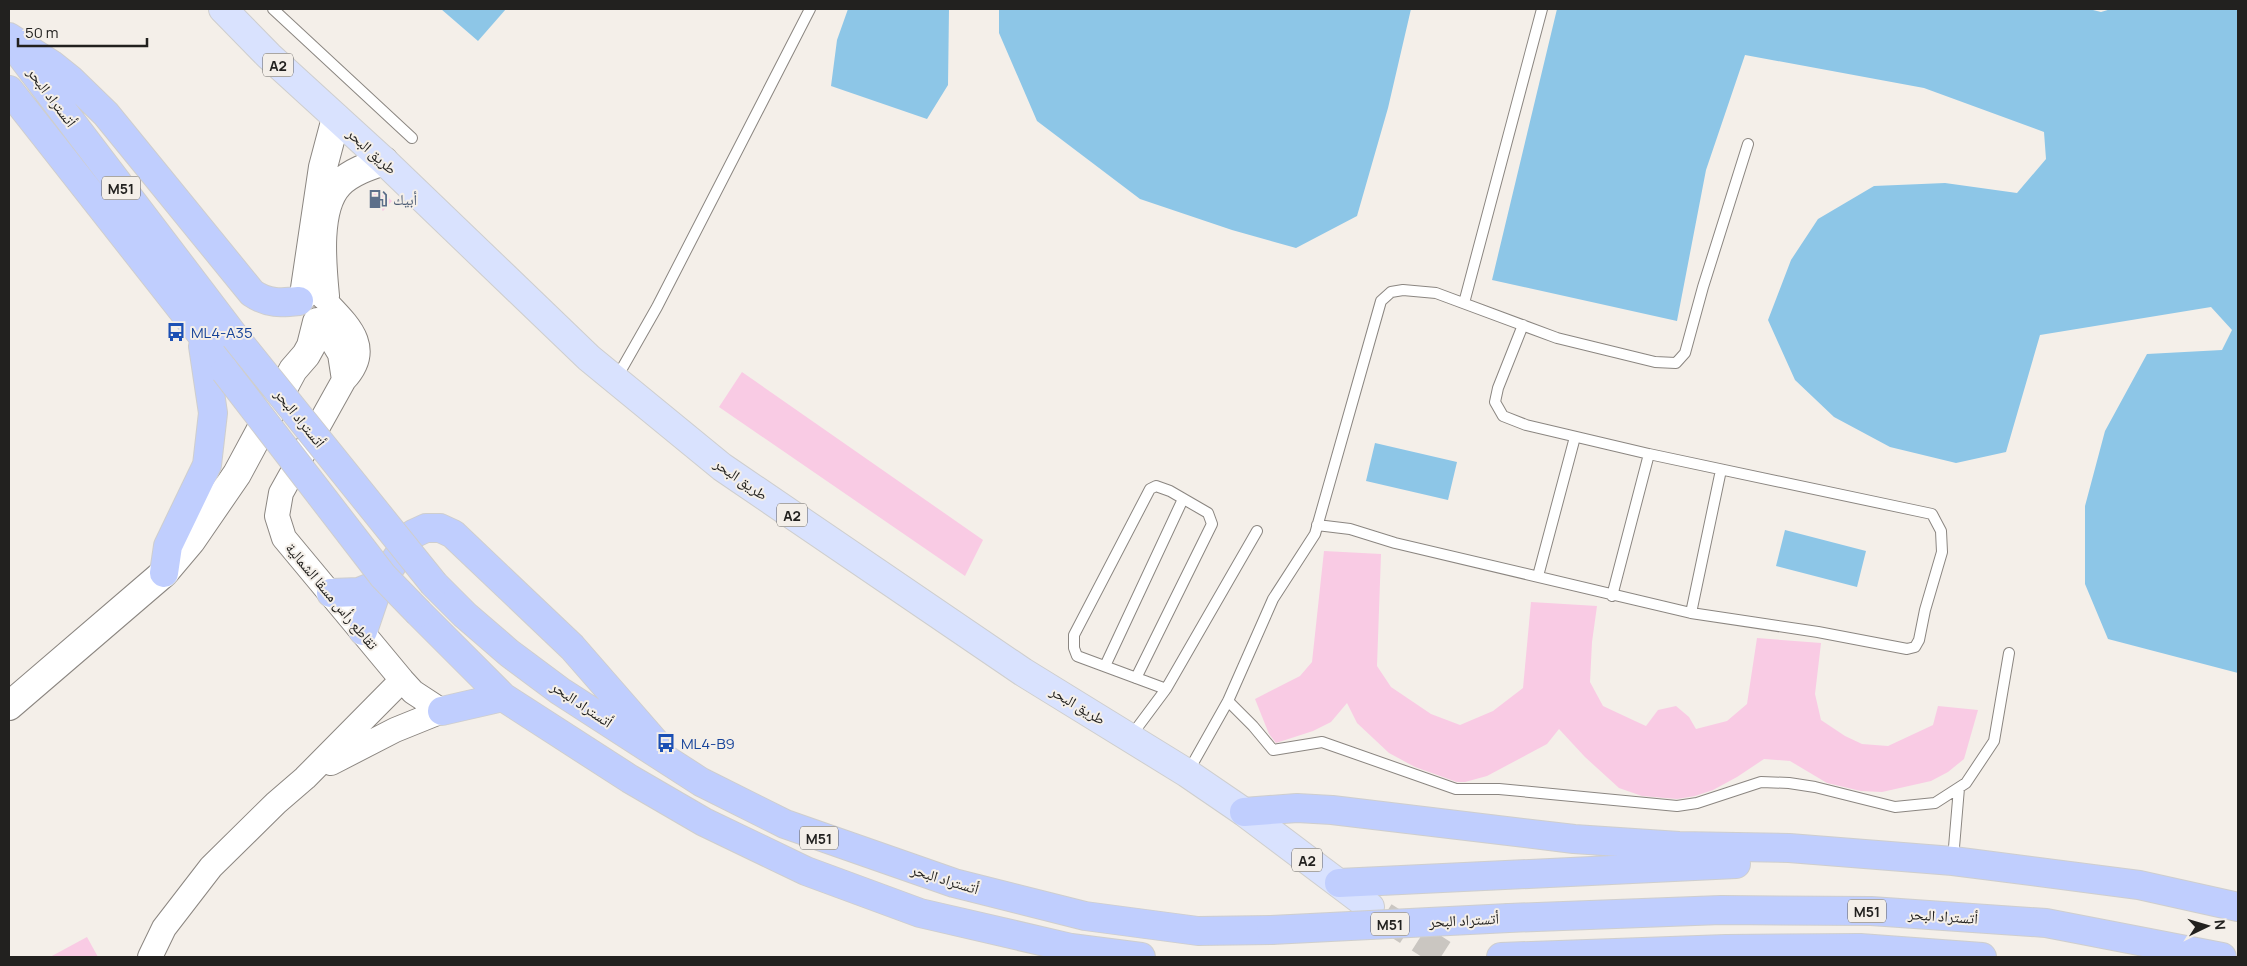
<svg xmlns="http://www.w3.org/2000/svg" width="2247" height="966" viewBox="0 0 2247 966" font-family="Manrope,'Noto Naskh Arabic',sans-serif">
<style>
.water{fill:#8dc6e7}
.building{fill:#f9cbe4}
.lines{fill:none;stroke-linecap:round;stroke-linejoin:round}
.primary-tunnel{stroke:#cac6c1;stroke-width:28;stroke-dasharray:28 14;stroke-linecap:butt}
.service-casing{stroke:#8b8681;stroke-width:12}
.tertiary-casing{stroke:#8b8681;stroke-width:26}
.secondary-casing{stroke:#8b8681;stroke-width:30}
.primary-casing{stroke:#cecece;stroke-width:30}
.motorway-casing{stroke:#cecece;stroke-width:30}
.service{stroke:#fff;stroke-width:10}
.tertiary{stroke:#fff;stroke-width:24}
.secondary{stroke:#fff;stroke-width:28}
.primary{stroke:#d9e2fe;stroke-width:28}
.motorway{stroke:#c0cefe;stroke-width:28}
.motorway-bridge-casing{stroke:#cecece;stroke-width:30;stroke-linecap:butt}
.motorway-bridge{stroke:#c0cefe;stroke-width:28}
.labels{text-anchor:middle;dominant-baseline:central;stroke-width:4;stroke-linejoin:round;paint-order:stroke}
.shield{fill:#f4efe9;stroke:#615f5c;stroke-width:1}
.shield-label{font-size:14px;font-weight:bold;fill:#22211f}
.street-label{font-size:15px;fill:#22211f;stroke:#f4efe9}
.service-label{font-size:15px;fill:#4e5e75;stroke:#f4efe9;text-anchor:start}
.transit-label{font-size:15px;fill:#164399;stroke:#f4efe9;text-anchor:start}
</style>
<rect width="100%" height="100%" fill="#f4efe9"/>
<path class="water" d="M441 9H506L478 41Z
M848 9H949L948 85 927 119 831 86 837 40Z
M999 9H1411L1388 108 1357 216 1296 248 1232 230 1140 199 1037 121 999 33Z
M1557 9H2089L2101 12 2111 9H2238V673L2108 639 2085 584V506L2105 431 2147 354 2222 350 2232 330 2211 307 2040 335 2006 452 1956 463 1890 447 1834 417 1795 380 1768 320 1791 260 1818 219 1874 186 1945 183 2017 193 2046 159 2044 132 1924 88 1745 55 1706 170 1677 321 1492 280Z
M1375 443 1457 462 1448 500 1366 481Z
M1785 530 1866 551 1857 587 1776 566Z"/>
<path class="building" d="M378 188 392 201 383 211 369 198Z
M742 372 983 540 965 576 719 407Z
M1324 551 1381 554 1377 666 1391 687 1431 714 1460 725 1493 711 1523 688 1531 602 1597 606 1592 642 1590 682 1603 706 1635 721 1646 726 1658 710 1676 706 1689 717 1696 729 1727 721 1747 704 1757 638 1821 643 1815 694 1821 720 1845 736 1862 744 1888 746 1933 725 1938 706 1978 710 1964 759 1948 772 1931 781 1882 792 1861 791 1827 783 1790 761 1764 759 1737 777 1713 790 1695 796 1677 799 1642 796 1619 788 1585 757 1559 729 1547 744 1487 776 1465 782H1457L1415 767 1389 753 1357 723 1347 703 1331 722 1313 731 1276 743 1269 734 1255 699 1300 676 1312 662Z
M87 937 98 957H50Z"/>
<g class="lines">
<path class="primary-tunnel" d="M1384 916 1448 957"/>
<g class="service-casing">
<path id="service" d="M273 9 412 138
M1464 303 1542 9
M616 379 657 307 810 9
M1317 525 1350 529 1395 543 1691 613 1818 632 1907 649 1915 647 1919 640 1925 610 1942 552 1941 531 1932 514 1649 454 1526 425 1503 416 1495 402 1498 388 1523 325
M1538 576 1575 437
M1612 596 1649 454
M1691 613 1721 470
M1105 666 1183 499
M1136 678 1212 524 1208 513 1170 491 1156 486 1150 489 1074 635V648L1077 656 1166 689
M1228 701 1253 726 1273 750 1322 742 1456 789H1499L1677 806 1697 803 1761 782 1789 783 1815 787 1895 807 1935 803 1966 783 1994 741 2009 653
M1131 736 1166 689 1257 531
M1188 772 1228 701 1273 599 1315 534 1381 301 1391 292 1403 290 1436 293 1557 338 1655 362 1676 363 1685 353 1703 287 1748 144
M1953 859 1959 788"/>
</g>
<g class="tertiary-casing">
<path id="tertiary" d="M329 305C352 329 372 350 344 380L281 493 277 516 284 538 402 680 413 692 442 711
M320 321 340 354 344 380
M331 763 395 730 442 711
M150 957 164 928 211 867 276 803 305 778 402 680"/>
</g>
<g class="secondary-casing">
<path id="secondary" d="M304 295 323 167 336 118
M325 296C322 265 316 208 339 184 351 172 369 166 384 161
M9 706 164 573 191 541 237 474 293 370 306 355 311 346 317 322"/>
</g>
<g class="primary-casing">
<path id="primary" d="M223 9 269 56 384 161 589 358 722 467 1023 672 1187 773 1244 812 1370 907"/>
</g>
<g class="motorway-casing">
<path id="motorway" d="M9 37 51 64 71 80 106 114 252 293C268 304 281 303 299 301
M16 49 235 337
M9 90 201 334 225 371
M164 573 168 546 207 465 213 413 203 346
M434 584 465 615 509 653 560 691 701 782 785 824 954 883 1085 916 1198 931 1271 930
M331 593 359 592 379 584
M419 613 503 697 630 779 704 822 806 871 920 913 1071 948 1141 957
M363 631 379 584 413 534 426 528H440L453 534 572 647 654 741
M442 711 503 697
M1244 812 1297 808 1332 810 1574 839 1679 846 1789 848 1953 861 2139 885 2238 907
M1339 883 1736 864
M1509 918 1721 910 1871 911 2046 923 2222 957
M1501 957 1726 949 1860 948 1982 957"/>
</g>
<use href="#service" class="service"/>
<use href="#tertiary" class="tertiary"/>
<use href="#secondary" class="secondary"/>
<use href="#primary" class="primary"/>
<use href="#motorway" class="motorway"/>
<g class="motorway-bridge-casing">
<path id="motorway-bridge" d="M235 337 434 584
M225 371 383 576 419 613
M1271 930 1509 918"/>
</g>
<use href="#motorway-bridge" class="motorway-bridge"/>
</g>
<defs>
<g id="fuel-bare" transform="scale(1.5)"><path d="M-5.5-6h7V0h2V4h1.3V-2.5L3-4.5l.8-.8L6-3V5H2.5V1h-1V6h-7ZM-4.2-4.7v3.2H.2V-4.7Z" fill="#5c6f8a" stroke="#f4efe9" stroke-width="2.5" paint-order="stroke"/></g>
<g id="bus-bare" transform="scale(1.5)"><path d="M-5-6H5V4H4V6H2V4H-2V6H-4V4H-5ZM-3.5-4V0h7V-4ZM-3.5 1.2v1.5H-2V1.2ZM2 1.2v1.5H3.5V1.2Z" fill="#1a4fb4" stroke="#f4efe9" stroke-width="2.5" paint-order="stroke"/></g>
</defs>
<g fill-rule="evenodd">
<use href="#fuel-bare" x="378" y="199"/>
<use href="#bus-bare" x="176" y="332"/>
<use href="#bus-bare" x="666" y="743"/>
</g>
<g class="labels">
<g class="shield">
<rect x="263" y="53.5" width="30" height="23" rx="4"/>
<rect x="102" y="176.5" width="38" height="23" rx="4"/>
<rect x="777" y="503.5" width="30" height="23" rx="4"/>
<rect x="800" y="826.5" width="38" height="23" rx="4"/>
<rect x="1292" y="848.5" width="30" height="23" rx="4"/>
<rect x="1848" y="899.5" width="38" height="23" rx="4"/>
<rect x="1371" y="912.5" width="38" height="23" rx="4"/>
</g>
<g class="shield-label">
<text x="278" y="65">A2</text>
<text x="121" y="188">M51</text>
<text x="792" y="515">A2</text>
<text x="819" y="838">M51</text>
<text x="1307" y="860">A2</text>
<text x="1867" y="911">M51</text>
<text x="1390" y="924">M51</text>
</g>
<g class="street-label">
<text transform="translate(52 97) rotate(53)">أتستراد البحر</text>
<text transform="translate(372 151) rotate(42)">طريق البحر</text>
<text transform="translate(300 418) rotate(51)">أتستراد البحر</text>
<text transform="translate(741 479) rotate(35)">طريق البحر</text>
<text transform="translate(332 596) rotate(50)">تقاطع رأس مسقا الشمالية</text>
<text transform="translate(582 704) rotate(34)">أتستراد البحر</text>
<text transform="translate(1078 705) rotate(31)">طريق البحر</text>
<text transform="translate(945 879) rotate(17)">أتستراد البحر</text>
<text transform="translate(1943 916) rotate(4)">أتستراد البحر</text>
<text transform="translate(1464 920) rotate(-3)">أتستراد البحر</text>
</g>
<g class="service-label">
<text x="393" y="199">أبيك</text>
</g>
<g class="transit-label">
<text x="191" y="332">ML4-A35</text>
<text x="681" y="743">ML4-B9</text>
</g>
</g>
<rect width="2247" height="966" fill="none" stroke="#22211f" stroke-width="20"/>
<g transform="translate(2207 926) rotate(85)" stroke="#f4efe9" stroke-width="4" paint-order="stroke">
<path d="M0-4L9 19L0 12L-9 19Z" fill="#22211f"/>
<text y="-8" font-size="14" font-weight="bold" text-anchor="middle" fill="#22211f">N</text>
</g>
<path d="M18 38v8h129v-8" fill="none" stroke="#22211f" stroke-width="2.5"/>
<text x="25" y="38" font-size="15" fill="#22211f" stroke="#f4efe9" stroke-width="4" paint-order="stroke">50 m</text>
</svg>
